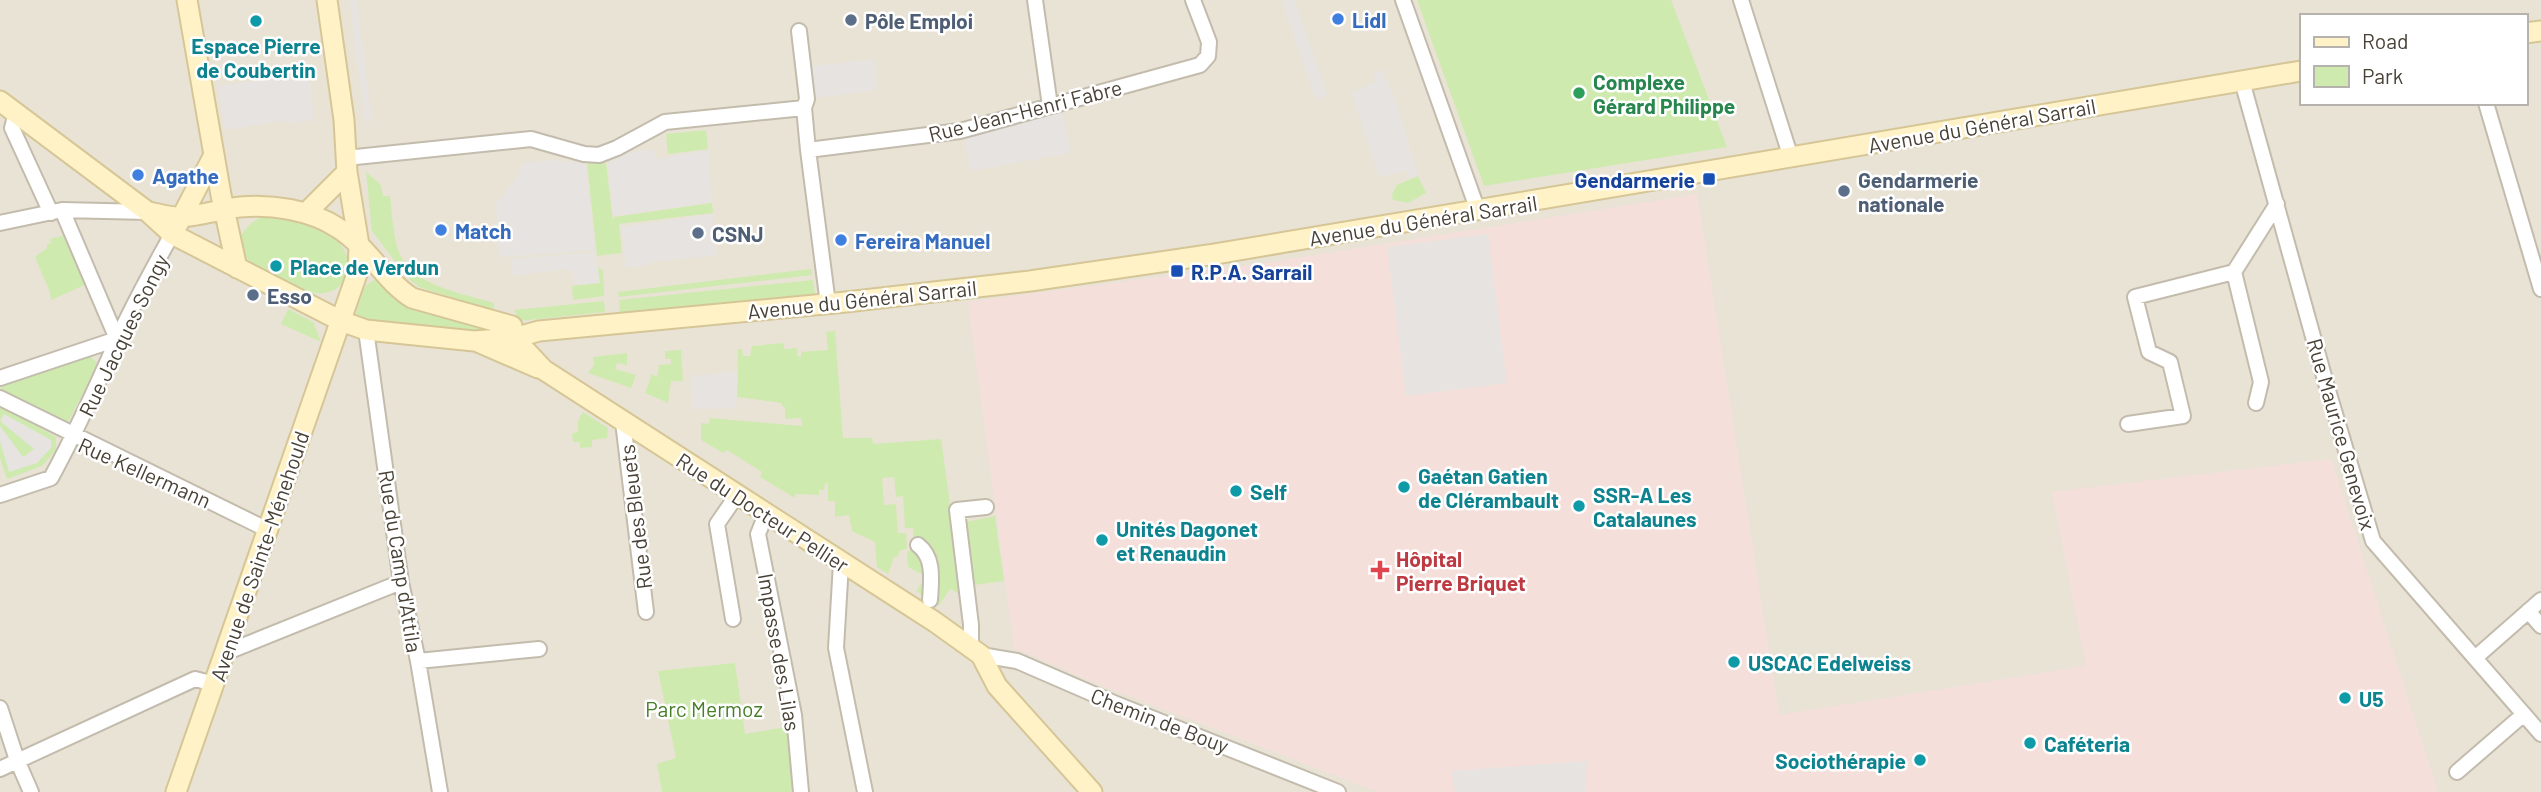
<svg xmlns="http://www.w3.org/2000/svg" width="2541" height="792" viewBox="0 0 2541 792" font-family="Barlow,sans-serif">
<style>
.residential{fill:#e9e3d6;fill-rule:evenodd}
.medical{fill:#f5dfdb}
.green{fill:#cfeaaf}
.parking{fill:#e6e3e0}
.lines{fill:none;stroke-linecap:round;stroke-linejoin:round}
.minor-casing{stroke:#c3bcad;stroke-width:18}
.secondary-casing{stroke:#d6c696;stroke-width:23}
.minor{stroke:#fff;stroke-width:14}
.secondary{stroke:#fff2c7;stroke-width:19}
.shop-dot{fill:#3f7fe0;stroke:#fff;stroke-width:2.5}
.service-dot{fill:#5c6f8a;stroke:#fff;stroke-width:2.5}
.culture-dot{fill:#0f9aa8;stroke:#fff;stroke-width:2.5}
.leisure-dot{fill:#2e9e5b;stroke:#fff;stroke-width:2.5}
.transit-dot{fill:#1a4fb4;stroke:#fff;stroke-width:2.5}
.health-dot{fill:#e0444e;stroke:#fff;stroke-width:2.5}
.labels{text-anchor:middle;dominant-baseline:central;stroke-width:5;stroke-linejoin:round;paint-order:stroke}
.shop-label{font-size:21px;font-weight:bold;fill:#366cbe;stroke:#fff;text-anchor:start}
.service-label{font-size:21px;font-weight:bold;fill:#4e5e75;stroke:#fff;text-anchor:start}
.culture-label{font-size:21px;font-weight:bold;fill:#0d838f;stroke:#fff;text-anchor:start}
.leisure-label{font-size:21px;font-weight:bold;fill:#27864d;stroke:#fff;text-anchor:start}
.street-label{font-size:21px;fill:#484136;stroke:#fff}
.transit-label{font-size:21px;font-weight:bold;fill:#164399;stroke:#fff;text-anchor:end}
.health-label{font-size:21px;font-weight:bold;fill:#be3a42;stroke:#fff;text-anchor:start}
.park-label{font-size:21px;fill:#467d27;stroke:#fff}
</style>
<rect width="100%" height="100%" fill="#f4f1e8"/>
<path class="residential" d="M0 0H2541V792H0ZM2301 16H2525V103H2301Z"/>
<path class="medical" d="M1697 194 1779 715 2086 666 2052 492 2331 459 2438 792H1378L1093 682 1014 648 968 302 1265 263Z"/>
<path class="green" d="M1417 0H1671L1727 147 1484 186Z
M706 130 708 149 668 154 666 134Z
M587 163H606L613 222 614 217 712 203 713 213 619 224 622 253 597 256Z
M366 172 381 185 383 196H390C392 213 393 233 398 250 411 286 461 293 494 303V309L475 305 419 287 408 278 372 231Z
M1418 176 1426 193 1408 203 1393 200 1392 194 1397 185Z
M263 217C288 218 319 224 338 242 362 267 341 303 307 291 291 285 263 271 250 261 230 245 244 223 263 217Z
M66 235 87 284 51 300 49 290 35 257 47 248V244L51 243 50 239Z
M598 267 603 271 604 296 573 300 572 286 600 283Z
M811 269 812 275 619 297 618 292Z
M376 279 390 294 405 306 490 329V331C448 331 393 334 355 316L365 286Z
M813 280 815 294 620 313 619 300Z
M604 301 605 312 520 321 514 310Z
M288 309 313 322 321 342 281 324Z
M835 331 843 438H872L873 444 941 439 963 596 950 589 939 605 916 591 921 584 926 586 931 579 908 567 907 551 918 550 914 541 913 528H905L903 496 896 497 894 477 882 478 884 505 896 504 898 533H906L907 549 900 550 898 556 894 557 888 574 877 567 875 542 852 531 849 515 835 517V501H828V483H825L824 490H819V495L795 494V498L760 477 762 472 727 450 723 453 701 440V423L709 424 710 418 802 426 801 418 785 419V407L782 406V403L737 397 738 349H742L743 356H750L752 346 784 343V349L797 348V356L801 357V352L828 350 826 332Z
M681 350 683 381H671L668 403 645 393 652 374 657 377 659 365 671 364V359H665V351Z
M627 353V365L617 363 615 369 636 375 631 388 588 373 594 365 593 357Z
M89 355 96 362 97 366 68 422 18 398H9L0 394 1 386 58 367 63 362Z
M0 406 56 437V450L42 466 7 479 0 458Z
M583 412 608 428 607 438 592 440V447L580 448V442H573L572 434 578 431V421Z
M995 516 1004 581 974 585 966 522Z
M735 663 745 734 792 726 799 792H662L657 764 676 758 658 671Z"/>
<path class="parking" d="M349 0H357L372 121 365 122Z
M1282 0H1294L1327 94 1316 101Z
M874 59 877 90 815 98 812 66Z
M1382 70 1397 105 1418 176 1409 178 1406 171 1379 177 1351 92 1376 82 1373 73Z
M309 74 314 120 290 123 283 121 225 130 218 86Z
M1062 111 1071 153 970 171 964 136Z
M653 149 657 159 708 150 712 202 613 216 608 163 626 153Z
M554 160 586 164 595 250 499 257 496 204 516 178 523 163Z
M713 214 717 255 653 262 645 266 626 268 621 227Z
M1488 234 1507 383 1406 396 1387 247Z
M595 252 599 283 573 285V274L567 269 512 276 511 259Z
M738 371 736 408 693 409 692 376Z
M4 414 51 440V448L37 463 9 472 0 441V426L23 457 34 449 0 421Z
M1587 761 1585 792H1455L1451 771Z"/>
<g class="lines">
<g class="minor-casing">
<path id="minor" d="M1035 0 1050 106
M1403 0 1478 211
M1741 0 1791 158
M799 31 807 99 804 108 808 150 828 304
M2242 81 2327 387 2373 541 2541 734
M2486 103 2541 289
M16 113 12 128 51 213
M808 150 960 131 1200 65 1208 56 1209 42 1193 0
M346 158 531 139 584 154 599 155 617 148 665 122 804 108
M62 210 117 339
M0 223 62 210 148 212
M2234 272 2261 382 2256 403
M366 330 401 582 418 661 440 792
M0 378 117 339
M0 398 268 530
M623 422 646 612
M2128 424 2183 416 2170 362 2149 352 2135 297 2234 272 2277 204
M0 495 51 478C76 432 96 388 117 340 133 304 153 269 172 234
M766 514 758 534 794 715 801 792
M918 545C935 558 931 581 930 600
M841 563 836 648 865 792
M2528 611 2541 626
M733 619 717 524 737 495
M971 647V625L957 510 986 507
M225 653 401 582
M981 655 1017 661 1114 703 1338 792
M2475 658 2541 600
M418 661 539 649
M0 708 17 760 31 792
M0 769 195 679 214 684
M2457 772 2524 714"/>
</g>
<g class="secondary-casing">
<path id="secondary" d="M187 0 221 195 237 268
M2525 33 2541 31
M0 101 148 212 172 234 341 321 366 330 474 341 514 338 539 331 846 302 1030 281 1215 254 2301 71
M149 212C160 214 171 218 181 217 201 216 220 209 240 207 272 204 311 210 338 228 368 247 385 281 412 298L512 326
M306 213 347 172
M178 224 214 155
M500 323 544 370 935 622 981 655 997 686 1092 792
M478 342 538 368
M176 792 358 271 359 245 347 172 344 120 327 0"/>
</g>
<use href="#minor" class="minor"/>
<use href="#secondary" class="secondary"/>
</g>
<g class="shop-dot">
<circle cx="1338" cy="19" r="7"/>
<circle cx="138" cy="175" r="7"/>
<circle cx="441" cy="230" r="7"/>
<circle cx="841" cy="240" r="7"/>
</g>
<g class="service-dot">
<circle cx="851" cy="20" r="7"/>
<circle cx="1844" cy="191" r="7"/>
<circle cx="698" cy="233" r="7"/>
<circle cx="253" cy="295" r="7"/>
</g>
<g class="culture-dot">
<circle cx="256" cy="21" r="7"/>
<circle cx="276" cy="266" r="7"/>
<circle cx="1404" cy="487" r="7"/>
<circle cx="1236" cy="491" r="7"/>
<circle cx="1579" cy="506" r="7"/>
<circle cx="1102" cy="540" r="7"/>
<circle cx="1734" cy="662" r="7"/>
<circle cx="2345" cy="698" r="7"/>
<circle cx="2030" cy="743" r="7"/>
<circle cx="1920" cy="760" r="7"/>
</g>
<circle class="leisure-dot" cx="1579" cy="93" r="7"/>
<g class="transit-dot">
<rect x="1702" y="172" width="14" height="14" rx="3.5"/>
<rect x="1170" y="264" width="14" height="14" rx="3.5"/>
</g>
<path class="health-dot" d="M1376.5 559.5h7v7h7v7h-7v7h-7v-7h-7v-7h7z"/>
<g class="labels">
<g class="shop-label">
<text x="1352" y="19">Lidl</text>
<text x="152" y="175">Agathe</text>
<text x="455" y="230">Match</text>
<text x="855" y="240">Fereira Manuel</text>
</g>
<g class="service-label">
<text x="865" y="20">Pôle Emploi</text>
<text x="1858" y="179">Gendarmerie<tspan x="1858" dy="24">nationale</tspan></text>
<text x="712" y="233">CSNJ</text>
<text x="267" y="295">Esso</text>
</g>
<g class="culture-label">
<text x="256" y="45" text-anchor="middle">Espace Pierre<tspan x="256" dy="24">de Coubertin</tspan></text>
<text x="290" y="266">Place de Verdun</text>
<text x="1418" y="475">Gaétan Gatien<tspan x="1418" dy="24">de Clérambault</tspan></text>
<text x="1250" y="491">Self</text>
<text x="1593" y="494">SSR-A Les<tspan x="1593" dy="24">Catalaunes</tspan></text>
<text x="1116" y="528">Unités Dagonet<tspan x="1116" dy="24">et Renaudin</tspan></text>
<text x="1748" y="662">USCAC Edelweiss</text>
<text x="2359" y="698">U5</text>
<text x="2044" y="743">Caféteria</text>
<text x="1906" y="760" text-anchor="end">Sociothérapie</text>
</g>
<g class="leisure-label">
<text x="1593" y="81">Complexe<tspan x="1593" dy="24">Gérard Philippe</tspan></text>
</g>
<g class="street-label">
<text transform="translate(1025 110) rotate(-14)">Rue Jean-Henri Fabre</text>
<text transform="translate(1982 125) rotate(-10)">Avenue du Général Sarrail</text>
<text transform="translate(1423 220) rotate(-9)">Avenue du Général Sarrail</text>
<text transform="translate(862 299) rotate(-6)">Avenue du Général Sarrail</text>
<text transform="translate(123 335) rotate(-64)">Rue Jacques Songy</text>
<text transform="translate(2342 434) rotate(74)">Rue Maurice Genevoix</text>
<text transform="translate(145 472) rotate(24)">Rue Kellermann</text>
<text transform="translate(763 512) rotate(33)">Rue du Docteur Pellier</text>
<text transform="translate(635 517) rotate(-97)">Rue des Bleuets</text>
<text transform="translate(259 556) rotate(-71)">Avenue de Sainte-Ménehould</text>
<text transform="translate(401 561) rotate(81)">Rue du Camp d'Attila</text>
<text transform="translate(780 652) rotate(80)">Impasse des Lilas</text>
<text transform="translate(1160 720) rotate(21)">Chemin de Bouy</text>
</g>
<g class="transit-label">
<text x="1695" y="179">Gendarmerie</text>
<text x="1191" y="271" text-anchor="start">R.P.A. Sarrail</text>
</g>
<g class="health-label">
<text x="1396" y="558">Hôpital<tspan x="1396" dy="24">Pierre Briquet</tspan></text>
</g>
<g class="park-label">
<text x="704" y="708">Parc Mermoz</text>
</g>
</g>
<rect x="2300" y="14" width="228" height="91" fill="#ffffff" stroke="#b6b3af" stroke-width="2"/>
<rect x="2314" y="37" width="35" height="10" fill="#fff2c7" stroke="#b6b3af" stroke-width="2"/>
<text x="2362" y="49" font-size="21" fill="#484136">Road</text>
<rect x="2314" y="66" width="35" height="21" fill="#cfeaaf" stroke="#b6b3af" stroke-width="2"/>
<text x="2362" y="84" font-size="21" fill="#484136">Park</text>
</svg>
